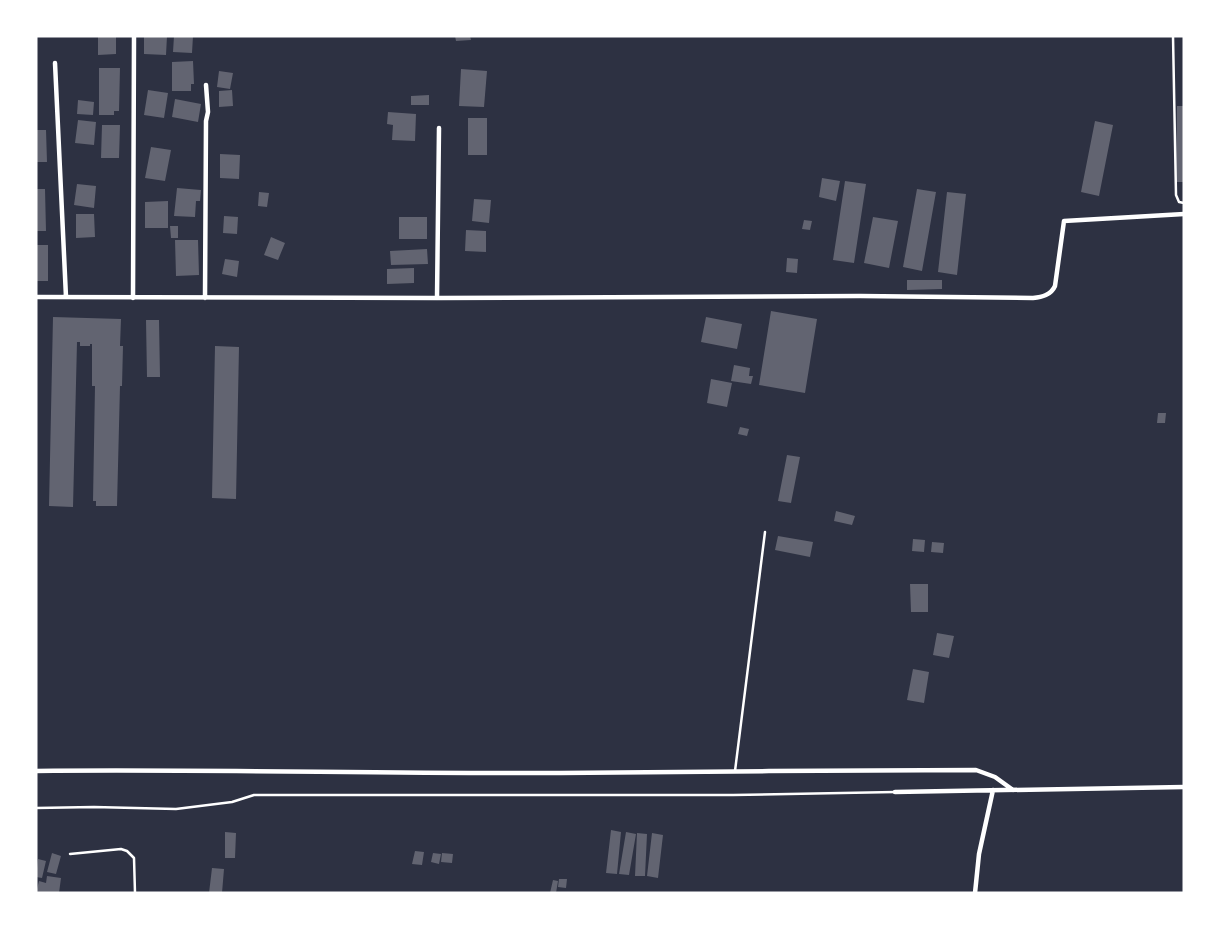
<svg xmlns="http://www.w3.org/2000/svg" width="1220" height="929" viewBox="0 0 1220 929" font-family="Karla,sans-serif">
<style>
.building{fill:#626471}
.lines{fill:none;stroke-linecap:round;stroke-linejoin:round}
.service{stroke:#fff;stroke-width:2.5}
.minor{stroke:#fff;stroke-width:4.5}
</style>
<rect width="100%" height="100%" fill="#2d3142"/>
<path class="building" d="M98 36H116V54L98 55Z
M167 36 166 55 144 54V37Z
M174 36H193L192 53 173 52Z
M455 36H470L471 40 456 41Z
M193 61 194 84H191V91H172V62Z
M99 68H120L119 111H114V115H99Z
M461 69 487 71 484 107 459 106Z
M219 71 233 73 230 89 217 87Z
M148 90 168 93 164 118 144 115Z
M232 90 233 106 219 107V91Z
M429 95V105H411V96Z
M175 99 201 104 198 122 172 117Z
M78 100 94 102 93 115 77 114Z
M1177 106H1184V182H1176Z
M388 112 416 114 415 141 392 140 393 125 387 124Z
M468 118H487V155H468Z
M78 120 96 122 94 145 75 143Z
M1095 121 1113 125 1099 196 1081 192Z
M102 125H120L119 158H101Z
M36 130H46L47 162H36Z
M151 147 171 150 165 181 145 178Z
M220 154 240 155 239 179 220 178Z
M822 178 840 181 836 201 819 197Z
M845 181 866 184 854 263 833 260Z
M77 184 96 186 94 208 74 205Z
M177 188 201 190 200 201H196L195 217 174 216Z
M36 189H45L46 231H36Z
M917 189 936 192 922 271 903 267Z
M259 192 269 193 267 207 258 206Z
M947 192 966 194 957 275 938 272Z
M474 199 491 200 489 223 472 221Z
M168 201V228H145V202Z
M76 214H94L95 237 76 238Z
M224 216 238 217 237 234 223 233Z
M399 217H427V239H399Z
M873 217 898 221 889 268 864 263Z
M804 220 812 221 810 230 802 229Z
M170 226H178V238H171Z
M466 230 486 231V252L465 251Z
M271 237 285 243 278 260 264 255Z
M175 240H198L199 275 176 276Z
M36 245H48V281H36Z
M427 249 428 264 391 265 390 251Z
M787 258 798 259 797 273 786 272Z
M225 259 239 261 237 277 222 274Z
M414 268V283L387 284V269Z
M907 280H942V289L907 290Z
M771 311 817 319 805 393 759 385Z
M53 317 121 319 120 346H123L122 386H120L117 506H96V501H93L95 386H92V344H90V346H80V342H77L73 507 49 506Z
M706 317 742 324 737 349 701 342Z
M146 320H159L160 377H147Z
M215 346 239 347 236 499 212 498Z
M734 365 750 368 749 376H753L751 384 731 381Z
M711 379 732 383 727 407 707 403Z
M1158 413H1166L1165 423H1157Z
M740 427 749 429 747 436 738 434Z
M787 455 800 457 791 503 778 501Z
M836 511 855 516 852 525 834 521Z
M778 536 813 542 810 557 775 550Z
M913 539 925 540 924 552 912 551Z
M932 542 944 543 943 553 931 552Z
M910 584H928V612H911Z
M937 633 954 636 949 658 933 655Z
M913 669 929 672 924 703 907 700Z
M611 830 621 832 617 874 606 873Z
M225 832 236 833 235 858H225Z
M626 832 636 834 629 875 619 874Z
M637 833 647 834 645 876H635Z
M652 833 663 835 658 878 647 876Z
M415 851 424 852 422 865 412 864Z
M52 853 61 856 56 874 47 872Z
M433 853 441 854 439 864 431 862Z
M442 853 453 854 452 863 441 862Z
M38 859 46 861 42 878 36 877Z
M212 868 224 869 222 893H209Z
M47 876 61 878 59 893H36L39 881 46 883Z
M559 879H567L566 888 558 887Z
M553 880 558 881 556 893H550Z"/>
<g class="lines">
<path class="service" d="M1173 36 1176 195 1179 202 1184 203
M735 771 765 532
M36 808 94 807 176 809 232 802 254 795H733L895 792
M70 854 121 849 127 851 134 858 135 893"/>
<path class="minor" d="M55 63 66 297
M36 297 437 298 860 296 1033 298C1042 297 1051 295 1055 286L1064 221 1184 214
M133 298 134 36
M205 298 206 121 208 112 206 85
M437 298 439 128
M36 771C211 769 386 774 560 773 699 772 837 770 976 770L995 777 1013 790
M895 792 1184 787
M975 893 979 854 993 790"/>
</g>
<rect width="1220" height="929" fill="none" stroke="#ffffff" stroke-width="75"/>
</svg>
